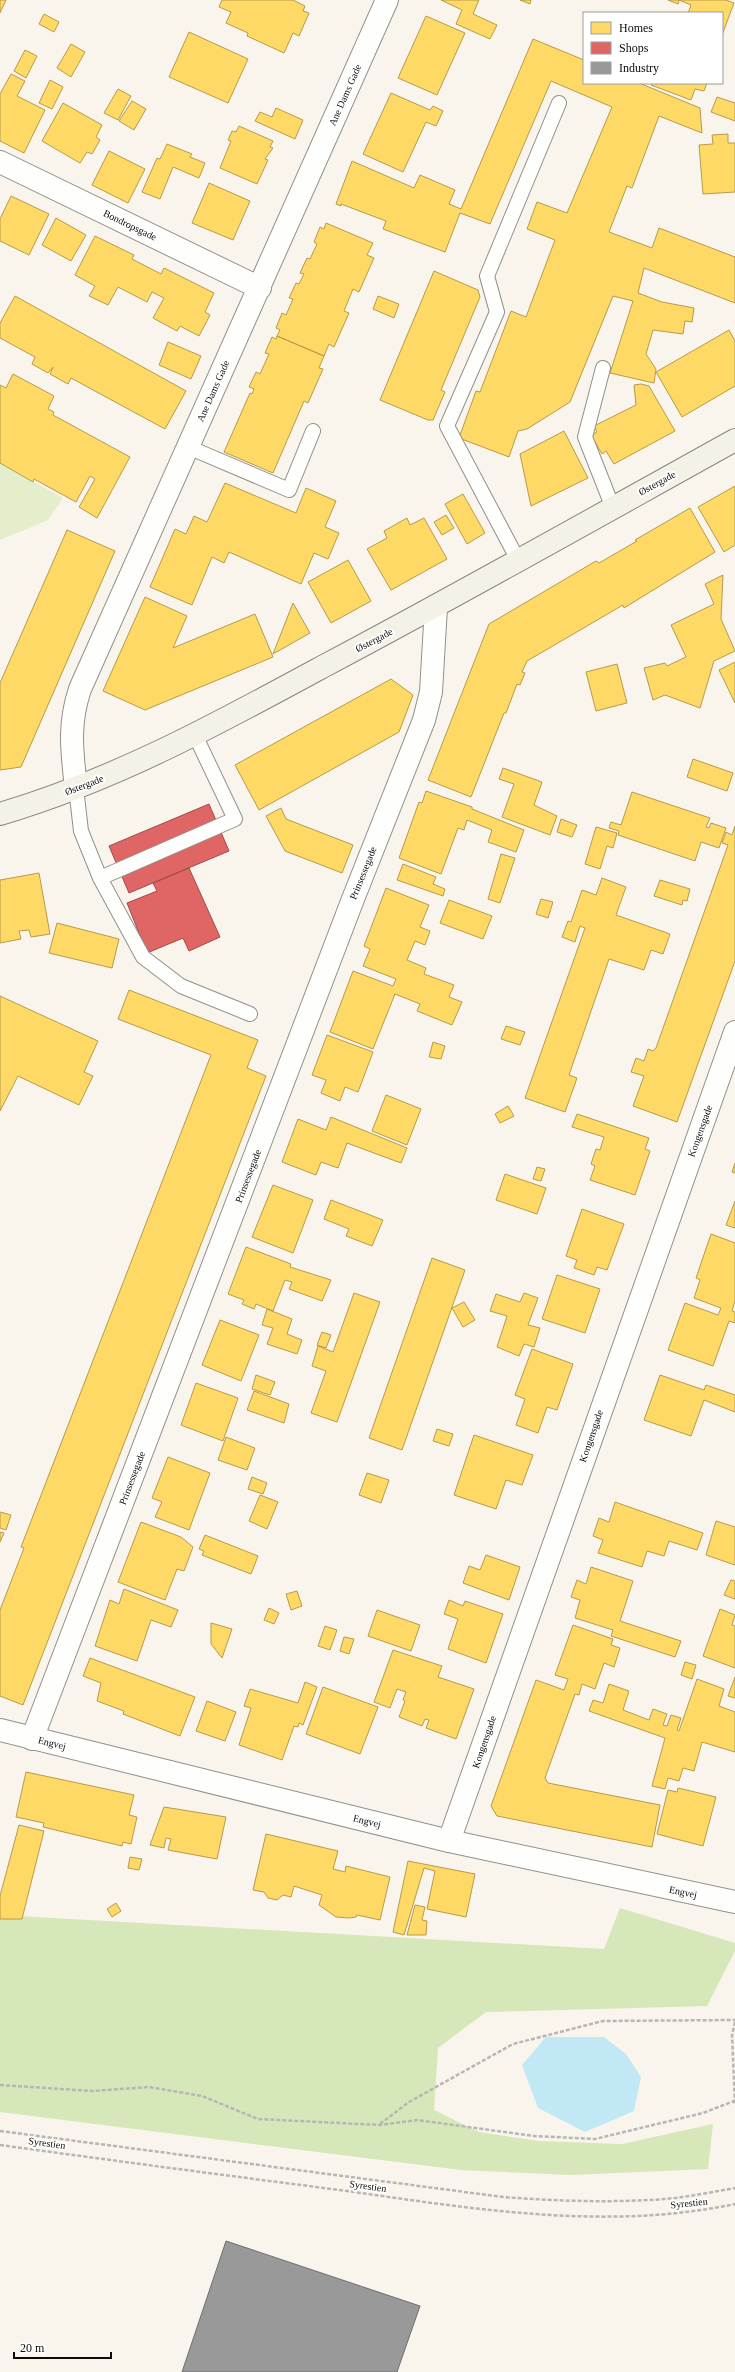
<svg xmlns="http://www.w3.org/2000/svg" width="735" height="2372" viewBox="0 0 735 2372" font-family="'Times New Roman',serif">
<style>
.green{fill:#e5eecb}
.forest{fill:#d6e7b9}
.water{fill:#c1e8f4}
.homes{fill:#ffd966;stroke:#b69b4a}
.shops{fill:#e06666;stroke:#a04a4a}
.industry{fill:#999;stroke:#6e6e6e}
.lines{fill:none;stroke-linecap:round;stroke-linejoin:round}
.service-casing{stroke:#92908c;stroke-width:16}
.minor-casing{stroke:#92908c;stroke-width:24}
.tertiary-casing{stroke:#92908c;stroke-width:24}
.secondary-casing{stroke:#888682;stroke-width:24}
.path{stroke:#b7b6b5;stroke-width:2.5;stroke-dasharray:4 2;stroke-linecap:butt}
.service{stroke:#fefefc;stroke-width:14}
.minor{stroke:#fefefc;stroke-width:22}
.tertiary{stroke:#fefefc;stroke-width:22}
.secondary{stroke:#f4f1e6;stroke-width:22}
.labels{text-anchor:middle;dominant-baseline:central;stroke-width:4;stroke-linejoin:round;paint-order:stroke}
.street-label{font-size:10px;fill:#0a0a0a;stroke:#fff}
</style>
<rect width="100%" height="100%" fill="#f9f5ec"/>
<path class="green" d="M0 463 63 498 48 520 0 540Z"/>
<path class="forest" d="M620 1908 735 1943V1951L707 2006 486 2012 438 2048 434 2110 479 2132 538 2141 622 2144 713 2124 708 2169 571 2175 461 2170 0 2112V1915L604 1949Z"/>
<path class="water" d="M546 2037H604L626 2054 641 2077 634 2111 585 2132 538 2108 522 2065Z"/>
<path class="homes" d="M0 0H6L0 13Z
M222 0H293L305 6 303 11 309 13 299 36 293 33 284 53 247 36 248 33 226 23 231 12 219 7Z
M441 0H479L473 14 497 25 490 39 456 24 462 10Z
M520 0H531L530 4Z
M668 0H726L734 3 722 35V13H688L691 5 679 0 678 4Z
M44 14 59 22 54 32 39 24Z
M426 16 465 33 437 95 398 78Z
M189 32 248 59 228 103 169 77Z
M533 39 584 60V83H639L700 108 702 133 659 116 632 188 627 186 609 232 652 248 659 228 735 257V303L644 268 638 293 662 302 694 308 692 322 685 321 683 334 653 330 646 354 656 369 654 383 610 373 633 301 613 296 570 402 527 429 518 431 509 457 459 438 476 391 480 392 511 311 526 317 555 240 527 229 537 202 567 213 612 107 551 81 490 224 460 213 445 252 383 229 386 221 341 204V206L336 204 352 161 414 188 420 175 455 190 449 204 461 209Z
M71 44 85 52 71 77 57 68Z
M25 50 37 56 26 78 14 71Z
M11 74 25 81 17 96 45 110 24 153 0 141V94Z
M50 80 63 87 52 109 39 103Z
M652 83H707L704 91 695 89 691 100 651 85Z
M118 89 131 96 118 120 104 113Z
M391 93 430 110 433 106 443 111 436 126 426 122 403 172 363 154Z
M717 97 735 103V121L711 112Z
M132 101 146 109 134 130 119 121Z
M63 103 102 125 96 137 100 140 92 154 87 152 80 163 42 141Z
M276 108 303 120 295 139 255 121 260 112 272 117Z
M239 126 273 141 270 147 273 148 265 159 268 160 257 184 220 168 231 141 228 140 232 131 236 132Z
M728 134V143H735V192L703 194 699 145 713 144 712 135Z
M167 144 192 154 190 157 205 163 199 178 173 167 160 199 142 192 157 158 160 159Z
M109 151 145 169 128 203 92 185Z
M209 183 250 201 233 240 192 223Z
M11 196 49 214 29 255 0 241V219Z
M56 218 86 235 71 261 42 245Z
M326 223 373 243 367 255 374 258 359 292 353 289 344 311 349 313 334 347 329 344 324 356 277 336 280 330 276 328 282 313 286 315 293 299 289 298 296 283 299 284 304 274 300 273 307 258 310 259 317 244 314 242 320 227 324 229Z
M95 236 134 255 132 259 161 274 164 268 214 293 205 312 210 315 199 336 180 326 177 331 153 318 164 298 152 292 147 302 118 287 108 305 89 296 95 286 75 275Z
M434 271 478 290 480 297 441 390 445 392 433 420H428L380 400Z
M15 296 186 391 165 429 71 378 68 384 50 374 53 367 48 373 32 364 35 357 0 338V323Z
M378 296 399 304 394 318 373 309Z
M729 330 735 341V386L682 417 656 372Z
M277 336 324 356 319 368 323 369 308 403 304 401 273 473 224 452 250 393 252 394 254 389 249 387 256 372 260 374 269 354 265 353 272 337 276 339Z
M168 342 201 356 191 379 159 365Z
M13 374 54 396 48 409 54 412 53 415 130 457 97 518 79 507 95 479 90 476 76 502 34 479 33 482 0 463V385L6 388Z
M641 384 649 386 675 431 614 464 606 451 602 454 591 435 597 432 594 426 636 405 634 385Z
M564 431 588 478 531 506 520 454Z
M225 483 296 513 306 488 336 501 325 527 339 533 328 559 314 553 301 584 229 552 224 563 212 557 192 605 150 587 175 529 186 534 194 516 207 522Z
M735 486V545L724 552 698 507Z
M463 494 485 533 467 544 445 504Z
M690 508 715 552 624 608 623 605 527 661 522 672 525 673 520 685 517 684 506 713H504L471 797 428 780 489 624 596 561 599 563 637 541 635 540Z
M446 515 454 528 442 535 434 522Z
M407 518 410 525 424 518 447 559 391 590 367 549 387 538 384 531Z
M67 530 115 551 21 767 0 770V683Z
M348 560 371 601 331 623 308 582Z
M723 575 721 619 735 651 714 661 700 708 665 695 653 700 644 668 665 663 667 666 686 657 671 625 714 604 705 584Z
M145 597 187 616 173 648 255 614 273 657 145 710 103 691Z
M293 603 310 633 273 654Z
M735 662V703L719 670Z
M617 664 627 703 596 711 586 672Z
M391 679 413 695 399 732 259 810 235 765Z
M693 759 733 773 727 791 687 777Z
M503 768 542 782 534 805 557 816 550 835 502 817 514 784 499 779Z
M426 791 472 807V809L524 830 516 852 488 842 492 830 467 820 464 830 458 828 441 874 399 858 419 802 422 803Z
M632 792 710 818 706 827 709 828 711 823 726 828 719 848 701 842 695 861 618 835 619 831 609 828 611 822 621 825Z
M281 808 286 819 353 845 342 873 285 851 266 816Z
M561 819 577 825 572 837 557 832Z
M735 826V961L677 1122 633 1106 644 1076 631 1072 636 1058 644 1061 648 1049 653 1051 656 1048 728 845 722 843 726 832 732 835Z
M596 827 617 833 613 848 607 846 600 869 585 864Z
M501 854 515 858 500 903 488 899Z
M403 864 436 877 433 884 445 889 443 896 397 880Z
M39 873 50 934 31 937 29 930 19 931 21 939 0 943V880Z
M602 878 626 887 616 915 670 934 663 954 651 950 644 970 609 959 569 1075 577 1078 565 1112 525 1098 585 928 580 926 575 942 562 937 568 921 571 922 582 890 596 895Z
M660 880 690 889 687 901 683 900 682 905 654 896Z
M386 888 429 905 420 927 430 931 425 945 415 941 407 960 426 968 424 974 454 985 449 997 462 1002 452 1025 417 1011 420 1004 395 994 373 1049 330 1032 353 971 393 986 396 979 363 966 370 949 364 946Z
M541 899 553 902 548 918 536 914Z
M449 900 492 916 483 939 440 923Z
M57 923 119 939 112 968 49 953Z
M129 990 258 1040 247 1068 266 1076 23 1705 0 1696V1610L24 1548 21 1547 211 1055 118 1019Z
M0 996 98 1041 84 1072 93 1076 79 1105 18 1076 0 1111Z
M506 1026 525 1032 520 1045 501 1039Z
M327 1035 373 1052 358 1092 345 1087 340 1101 321 1093 326 1080 312 1075Z
M433 1042 445 1046 441 1059 429 1057Z
M386 1095 421 1109 407 1145 372 1131Z
M508 1106 514 1116 500 1123 495 1114Z
M577 1114 649 1138 645 1149 650 1151 635 1195 590 1180 595 1166 591 1164 596 1149 600 1150 604 1137 572 1127Z
M331 1117 407 1148 401 1163 347 1143 338 1168 321 1162 316 1175 282 1162 298 1119 326 1130Z
M735 1163V1173L732 1172Z
M537 1167 545 1169 541 1181 533 1179Z
M505 1174 546 1188 537 1214 496 1200Z
M273 1185 313 1200 293 1253 252 1237Z
M331 1200 383 1220 372 1246 346 1236 349 1229 324 1219Z
M735 1201V1228L726 1225Z
M582 1209 624 1224 607 1270 597 1267 594 1275 574 1268 577 1260 566 1256Z
M711 1234 735 1243V1301L732 1311 735 1312V1323L729 1321 713 1366 668 1350 685 1303 718 1315 721 1308 694 1298 700 1280 696 1278Z
M246 1247 291 1264 290 1267 331 1280 322 1301 289 1289 292 1282 285 1280 273 1311 256 1304 254 1309 242 1304 244 1300 228 1294Z
M432 1258 465 1270 402 1450 369 1438Z
M557 1275 600 1289 585 1333 542 1319Z
M354 1293 380 1302 337 1422 311 1413 326 1371 312 1366 318 1346 333 1352Z
M524 1293 538 1298 528 1325 540 1328 534 1347 524 1344 519 1356 497 1347 507 1316 490 1311 496 1294 520 1302Z
M464 1302 475 1320 463 1327 452 1308Z
M267 1309 292 1319 287 1334 302 1340 297 1354 267 1344 273 1328 262 1325Z
M220 1320 259 1335 241 1381 202 1365Z
M322 1332 331 1335 326 1348 317 1345Z
M532 1349 573 1364 557 1410 547 1407 538 1433 516 1425 525 1399 515 1395Z
M256 1375 275 1382 270 1395 252 1389Z
M660 1375 704 1390 706 1385 735 1395V1412L704 1400 691 1436 644 1420Z
M196 1383 238 1398 223 1441 181 1425Z
M254 1391 289 1404 284 1423 247 1410Z
M437 1429 453 1434 449 1446 433 1441Z
M474 1435 533 1455 522 1485 506 1480 496 1509 454 1495Z
M226 1437 255 1448 247 1470 218 1460Z
M168 1457 210 1473 189 1530 155 1517 162 1502 152 1498Z
M367 1473 389 1480 381 1503 359 1495Z
M252 1477 267 1483 263 1494 248 1489Z
M260 1495 278 1502 267 1529 249 1521Z
M615 1502 703 1533 697 1550 669 1541 664 1556 647 1551 642 1567 598 1553 603 1540 593 1536 599 1518 609 1522Z
M0 1512 11 1515 6 1530 0 1528Z
M716 1521 735 1527V1565L706 1555Z
M141 1522 181 1537 193 1547 184 1571 177 1569 165 1600 118 1582Z
M0 1532 4 1533 0 1542Z
M205 1535 258 1556 251 1574 202 1555 204 1551 199 1549Z
M486 1555 520 1567 509 1600 463 1583 469 1566 480 1570Z
M591 1567 633 1581 620 1621 681 1641 675 1657 611 1636 613 1630 575 1618 580 1600 571 1597 577 1580 586 1584Z
M731 1580 735 1581V1599L724 1595Z
M124 1589 178 1610 171 1627 151 1620 137 1661 95 1646 110 1600 119 1604Z
M297 1591 302 1606 291 1610 286 1594Z
M449 1600 463 1606 465 1601 503 1614 486 1663 448 1649 458 1619 444 1614Z
M269 1608 279 1613 274 1624 264 1620Z
M720 1609 735 1615 732 1625 735 1626V1668L703 1656Z
M377 1610 420 1625 411 1651 368 1636Z
M211 1623 232 1629 222 1658 211 1644Z
M573 1625 613 1639 611 1645 620 1648 614 1667 604 1663 595 1689 582 1684 579 1695 575 1694 545 1778 548 1783 660 1805 652 1847 497 1816 491 1806 536 1680 564 1690 568 1679 555 1675Z
M325 1626 337 1630 330 1650 318 1646Z
M344 1637 354 1639 349 1654 340 1651Z
M393 1650 442 1666 438 1677 474 1689 456 1739 426 1728 429 1720 425 1719 422 1726 399 1717 405 1701 403 1700 406 1692 397 1689 390 1708 374 1702Z
M90 1658 195 1697 180 1736 123 1714 124 1711 97 1701 101 1683 83 1676Z
M685 1662 696 1665 692 1679 681 1675Z
M735 1677V1698L728 1696Z
M697 1679 724 1689 719 1706 735 1712V1752L702 1742 694 1771 683 1768 679 1781 668 1778 665 1789 652 1786 665 1738 589 1711 593 1700 603 1703 609 1684 629 1691 623 1710 649 1720 653 1709 667 1714 663 1725 667 1726 671 1715 681 1718 677 1730 679 1731Z
M305 1682 317 1687 303 1725 299 1723 298 1727 294 1726 282 1760 239 1745 251 1708 244 1706 250 1689 298 1703Z
M323 1687 378 1707 360 1754 306 1734Z
M207 1701 236 1712 225 1741 196 1731Z
M26 1772 134 1795 129 1815 137 1817 131 1844 123 1842 122 1846 43 1827 44 1823 16 1817Z
M678 1788 716 1797 703 1846 657 1834 668 1790 677 1792Z
M164 1807 226 1817 217 1859 168 1850 171 1839 166 1838 164 1848 150 1845Z
M19 1825 44 1831 22 1919H0V1896Z
M266 1834 338 1851 333 1869 345 1872 346 1866 390 1877 380 1920 357 1915 356 1917 349 1918 336 1917 319 1905 322 1895 294 1886 291 1897 283 1895 277 1900 268 1898 264 1892 253 1890Z
M130 1857 142 1859 139 1870 128 1868Z
M408 1861 475 1874 466 1917 427 1909 435 1871 424 1868 404 1935 393 1932Z
M116 1903 121 1911 112 1917 107 1909Z
M415 1905 425 1907 422 1920 427 1921 426 1935H407Z"/>
<path class="shops" d="M209 804 229 851 129 893 109 846Z
M189 868 220 937 189 951 183 938 147 953 127 903 157 891 153 883Z"/>
<path class="industry" d="M226 2241 420 2306 397 2372H182Z"/>
<g class="lines">
<g class="service-casing">
<path id="service" d="M603 368 585 437 613 508
M188 447 289 490 313 431
M518 560 447 426 497 312 487 276 559 103
M76 788 81 831 100 878 235 819 195 735
M100 878 143 957 181 986 250 1014"/>
</g>
<g class="minor-casing">
<path id="minor" d="M0 162 260 288
M76 788C72 751 68 725 80 689L387 0
M32 1739 353 899 424 720 431 692 436 607
M449 1841 735 1032"/>
</g>
<g class="tertiary-casing">
<path id="tertiary" d="M0 1730 449 1841 735 1902"/>
</g>
<g class="secondary-casing">
<path id="secondary" d="M0 814C115 780 219 723 324 666 462 593 598 516 735 440"/>
</g>
<path class="path" d="M735 2022 732 2035 735 2105
M0 2085 92 2091 149 2087 202 2096 258 2119 380 2125 417 2120 534 2136 595 2139 703 2113 734 2101
M380 2124 409 2102 513 2044 603 2021 735 2020
M0 2131 503 2197C557 2201 611 2203 665 2199 688 2197 712 2192 735 2188
M0 2145C116 2161 231 2176 347 2191 474 2209 607 2231 735 2204"/>
<use href="#service" class="service"/>
<use href="#minor" class="minor"/>
<use href="#tertiary" class="tertiary"/>
<use href="#secondary" class="secondary"/>
</g>
<g class="labels">
<g class="street-label">
<text transform="translate(345 95) rotate(-66)">Ane Dams Gade</text>
<text transform="translate(130 225) rotate(26)">Bondropsgade</text>
<text transform="translate(213 391) rotate(-66)">Ane Dams Gade</text>
<text transform="translate(657 483) rotate(-29)">Østergade</text>
<text transform="translate(374 640) rotate(-28)">Østergade</text>
<text transform="translate(84 785) rotate(-21)">Østergade</text>
<text transform="translate(363 873) rotate(-68)">Prinsessegade</text>
<text transform="translate(700 1131) rotate(-70)">Kongensgade</text>
<text transform="translate(248 1176) rotate(-69)">Prinsessegade</text>
<text transform="translate(591 1436) rotate(-71)">Kongensgade</text>
<text transform="translate(132 1478) rotate(-69)">Prinsessegade</text>
<text transform="translate(484 1742) rotate(-71)">Kongensgade</text>
<text transform="translate(52 1743) rotate(14)">Engvej</text>
<text transform="translate(367 1821) rotate(14)">Engvej</text>
<text transform="translate(683 1892) rotate(12)">Engvej</text>
<text transform="translate(47 2143) rotate(8)">Syrestien</text>
<text transform="translate(368 2186) rotate(8)">Syrestien</text>
<text transform="translate(689 2203) rotate(-6)">Syrestien</text>
</g>
</g>
<rect x="583" y="12" width="140" height="72" fill="#ffffff" stroke="#9d9d9d"/>
<rect x="591" y="22" width="20" height="12" fill="#ffd966" stroke="#9d9d9d"/>
<text x="619" y="32" font-size="12" fill="#0a0a0a">Homes</text>
<rect x="591" y="42" width="20" height="12" fill="#e06666" stroke="#9d9d9d"/>
<text x="619" y="52" font-size="12" fill="#0a0a0a">Shops</text>
<rect x="591" y="62" width="20" height="12" fill="#999999" stroke="#9d9d9d"/>
<text x="619" y="72" font-size="12" fill="#0a0a0a">Industry</text>
<path d="M14 2352v6h97v-6" fill="none" stroke="#0a0a0a" stroke-width="2"/>
<text x="20" y="2352" font-size="12" fill="#0a0a0a" stroke="#ffffff" stroke-width="3" paint-order="stroke">20 m</text>
</svg>
